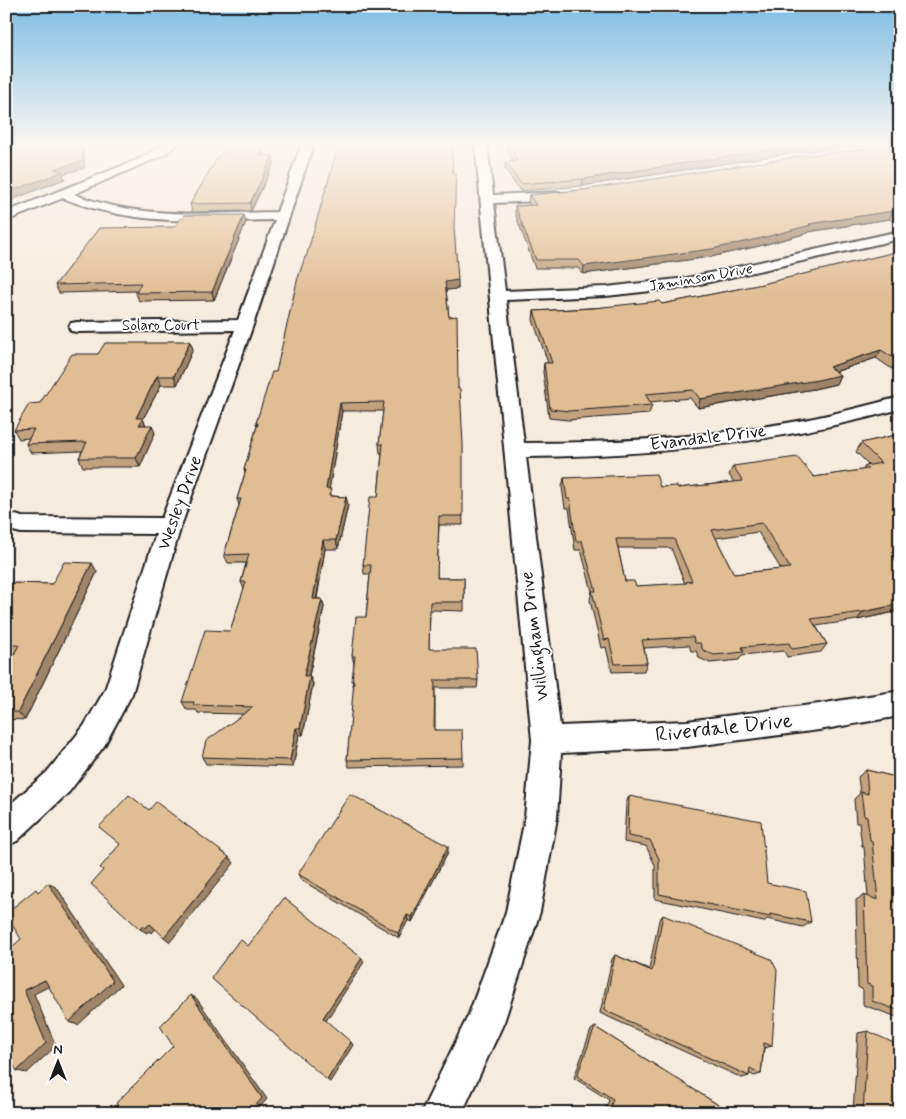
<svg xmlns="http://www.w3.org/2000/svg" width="906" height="1119" viewBox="0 0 906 1119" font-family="Mynerve,sans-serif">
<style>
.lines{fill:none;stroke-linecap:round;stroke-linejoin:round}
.street-casing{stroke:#1c1c1c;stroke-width:4}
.street{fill:#fff;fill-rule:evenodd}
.wall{fill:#c2a37e;stroke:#1c1c1c;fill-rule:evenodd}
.shaded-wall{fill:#9e8467;stroke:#1c1c1c}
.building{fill:#e1bd93;stroke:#1c1c1c;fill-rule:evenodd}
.labels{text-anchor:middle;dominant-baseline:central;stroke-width:4;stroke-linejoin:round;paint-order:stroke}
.far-street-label{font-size:15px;fill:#1c1c1c;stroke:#fff}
.street-label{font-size:18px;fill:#1c1c1c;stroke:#fff}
.near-street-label{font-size:21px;fill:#1c1c1c;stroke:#fff}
</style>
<rect width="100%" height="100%" fill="#f6ebdf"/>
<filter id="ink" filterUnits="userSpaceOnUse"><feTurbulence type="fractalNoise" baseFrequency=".02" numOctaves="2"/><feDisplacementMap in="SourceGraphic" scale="10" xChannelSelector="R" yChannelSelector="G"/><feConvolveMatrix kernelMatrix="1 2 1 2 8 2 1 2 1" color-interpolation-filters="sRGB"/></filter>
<g filter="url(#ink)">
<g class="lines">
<g class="street-casing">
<path id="street" d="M166 143H179L164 155 74 194C139 220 209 213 277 212L301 146 305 143 311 144 313 146 253 325 181 526 132 694 104 746 69 792 17 841 6 846V808L47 772 84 726 105 690 156 534 21 533 6 529V512L22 517 162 518 235 330 77 332 71 331 69 327 71 323 77 322 238 320 275 220C202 221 131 226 63 198L6 221V212L139 159Z
M475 143H487L493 195 559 192 565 196 559 200 494 203 505 291 606 287 687 278 900 231V239L687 287 606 296 506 300 524 443C618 443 711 437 804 420 836 414 868 405 900 397V409C777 443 653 456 526 457L560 726 687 721 819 704 900 691V716L819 730 687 747 561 753 557 818 540 912 504 1022 462 1113H421L469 1014 506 912 525 818 532 740Z"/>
</g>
<use href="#street" class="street"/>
</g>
<path class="wall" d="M505 143H889L798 152 582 186 520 191 505 169V162L513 161Z
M900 145V225L889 219 808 232V233L759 246 710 257 583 274 578 268H535L515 213V206L530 205 528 202 529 195 583 190Z
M264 155 273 156 274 163 251 211 192 212 190 204Z
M246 222 214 300 139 301 136 293V291L59 293 55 285 174 227Z
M454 229 458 289 446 290 449 317 458 389 463 525H439L437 578H464V611L430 610 429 649 478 680 477 688H435V730L463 758V765L349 767 347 760 354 689 352 681 354 664 352 656 366 617 370 574H364L363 565 378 497 382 453H380L379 444 383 411H342L329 489 332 496 346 497 348 505 338 549H325L317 599H322L324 607 309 676 313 684 303 735H299L293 767 206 764 202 757 243 714 198 713 196 710H187L182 702 230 631 244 589 241 582 246 563H228L224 555 239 505 237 499 245 473 244 470 257 426 256 423 276 372Z
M900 251V367L892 369 876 358 835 372 840 375 836 384 814 389 698 408 690 398 650 402 652 405 649 414 568 420 549 418 543 372 544 363H548L533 320 534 311 662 304 758 285Z
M193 349 177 385H161L143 419 146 425 155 433 140 467H83L79 458 82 451 31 453 26 444 29 438 19 439 14 430 40 403 98 354Z
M900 434V618L895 612 857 620 816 626 827 644 821 652 787 657 784 651 742 655 739 660 710 663 699 658 696 651H691L689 645 644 648 647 663 644 671 612 672 606 647 601 648 590 600 592 591 581 550H575L569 508H565L562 487 564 478 660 487 678 488 734 482 729 475 733 466 814 477 863 470 865 466 869 465 856 452 861 443ZM758 532 781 569 734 574 716 538ZM618 548H671L685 584 636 586 625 581Z
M97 572 25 720 6 719V669L15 653H6V583L52 584Z
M866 770 900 778V1018L863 1005V990L858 987 856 900 864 895 868 897 864 847 862 846 859 823H856L854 799 860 793 858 777Z
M629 796 767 883 811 922 803 927 767 919 764 922 655 899V865L646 846 624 842 626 803Z
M448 852 412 922 408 920 399 938 301 880 298 874Z
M663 915 772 1046 764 1048 761 1074 754 1076 749 1073V1076L742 1078 600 1013 612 959 615 955 649 969 659 920Z
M595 1027 731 1113H604L609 1100 574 1078 591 1030Z
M868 1031 900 1113H853L858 1033Z"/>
<path class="shaded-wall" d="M81 143H90L83 145 85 168 63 174 65 179 6 202V193L54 169Z
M821 143H889L798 152 582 186 583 179 800 145Z
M263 149 264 156 259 155Z
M273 156 274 163 251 211 250 203Z
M893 211 889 219 808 232V233L759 246 710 257 583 274 584 266 809 224Z
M244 215 246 222 214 300 212 292Z
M458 280V289L445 290V282Z
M190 341 193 349 177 385 174 376Z
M881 350 876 358 825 375 829 367Z
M897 360H900V367L892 369Z
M840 375 836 384 814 389 698 408 700 399Z
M157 376 161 385 143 419 146 426 140 425 136 418Z
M340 403 342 411 328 497 326 489Z
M152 425 155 433 140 467 136 458Z
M346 497 348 505 338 549 336 540Z
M323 540 325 549 315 607 313 599Z
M92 563 97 572 25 720 18 712Z
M6 570 9 574 6 579Z
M322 599 324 607 307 683 304 676Z
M900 604V607L895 612 857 620 863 612Z
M310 676 313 684 303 735 300 728Z
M296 728 299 735 293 767 290 760Z
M448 846V852L412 922V917Z
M229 857 234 863 170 942 164 937Z
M48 883 57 888 121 985 78 1025 69 1022Z
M407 915 408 920 399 938 398 933Z
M150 924 156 929 151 933 149 931 147 933 140 929 143 926Z
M362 958 364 962 326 1021 323 1018Z
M45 980 54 984 34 994 56 1046 27 1073 17 1071 24 990Z
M191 995 197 999 267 1099 255 1113H249Z
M351 1042 353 1045 330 1082 327 1080Z
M6 1051 15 1053 8 1060H6Z"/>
<path class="building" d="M6 143H81L83 161 54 169 62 172 6 193Z
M341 143H452L453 174H456L454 227 458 280 445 282 449 317 457 316 458 389H460L463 444V516H439L437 578H464V602H430L429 649H476L478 680H435L434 730H462L463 758 347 760 354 681H352L355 656H352L356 617H366L371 565H363L370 497H378L383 444H379L384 402 340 403 326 489H331L329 496 346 497 336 540H323L313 599H322L304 676H310L300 728H296L290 760 202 757 206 741 253 707 193 705 194 702H182L205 630 230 631 246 582H241L249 554 224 555 241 499H237L246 470H244L258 423H256L272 372H276L297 281 305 257H306L338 147H340Z
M509 143H821L800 145 583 179 521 184 505 162 517 161Z
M900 145V215L893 211 809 224 811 225 762 238 712 249 584 266 579 260H536L515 206 536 205 529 195 583 190 801 156Z
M229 149H263L259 155 273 156 250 203 190 204 216 160 222 152 226 153Z
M184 215H244L212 292 136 293 141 283 55 285 99 228 174 227Z
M900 251V360H897L881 350 829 367 840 375 818 380 700 399 693 390 645 394 652 405 569 411 550 409 544 363H552L534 311 594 308 659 301 662 304 758 285Z
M168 341H190L174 376H157L136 418H143L139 425H152L136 458H79L87 442 26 444 34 429 14 430 29 404 40 403 72 354H98L105 343H167Z
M900 434V604L863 612 811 619 827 644 792 649 789 643 742 647 744 652 714 655 703 650 700 643H695L693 637 642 640 647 663 615 664 609 639 604 640 592 591H596L582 541H576L570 499H567L564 478 656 474 660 487 677 486 678 488 743 481 733 466 797 457 814 477 868 469 865 466 881 463 861 443ZM762 523 790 568 734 574 712 530ZM616 539H674L692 581 686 582 687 583 636 586 634 581H625Z
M64 562 92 563 18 712H6V669L19 645H6V583L52 584Z
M866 770 900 778V1011L872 1001V986L867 984 864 895 878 900 872 841 870 840 867 817 864 816 861 792 868 794Z
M350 794 448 846 412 917 407 915 398 933 298 874Z
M129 795 149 810 156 802 229 857 164 937 150 924 145 928 143 926 140 929 91 884 103 870 100 868 120 844 99 827Z
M629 796 761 821 767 883 806 891 811 922 770 914V917L659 894V859L650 840 628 836Z
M48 883 113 981 69 1022 45 980 24 990 46 1043 17 1071 6 1053V952L21 939 6 915V913L36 889 38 892Z
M284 898 362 958 323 1018 351 1042 327 1080 211 978 240 939 248 946Z
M663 915 771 959 777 970 772 1046 764 1043 761 1074 750 1068 749 1076 604 1010 615 955 652 971Z
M191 995 262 1098 249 1113H122L116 1103 173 1046 160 1026Z
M595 1027 731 1113H608L613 1099 577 1076Z
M868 1031 900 1046V1113H863Z"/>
</g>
<linearGradient id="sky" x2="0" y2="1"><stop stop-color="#7dbde3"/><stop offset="0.48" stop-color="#fbf6f1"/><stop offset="1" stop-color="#fbf6f1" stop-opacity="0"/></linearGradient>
<rect width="906" height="300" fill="url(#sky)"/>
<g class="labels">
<g class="far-street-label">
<text transform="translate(701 278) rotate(-10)">Jaminson Drive</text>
<text x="161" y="326">Solaro Court</text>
</g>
<g class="street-label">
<text transform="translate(708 438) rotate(-7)">Evandale Drive</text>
<text transform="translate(180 503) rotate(-70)">Wesley Drive</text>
<text transform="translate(535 636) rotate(-97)">Willingham Drive</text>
</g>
<g class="near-street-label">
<text transform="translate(724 728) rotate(-6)">Riverdale Drive</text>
</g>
</g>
<rect width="906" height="1119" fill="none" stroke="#fff" stroke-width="25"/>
<rect x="12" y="12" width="881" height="1094" fill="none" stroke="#1c1c1c" stroke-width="2" filter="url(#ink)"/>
<g transform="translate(58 1062)" stroke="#ffffff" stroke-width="4" paint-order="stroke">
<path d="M0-4L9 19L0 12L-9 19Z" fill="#1c1c1c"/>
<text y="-8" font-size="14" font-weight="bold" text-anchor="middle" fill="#1c1c1c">N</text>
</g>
</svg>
